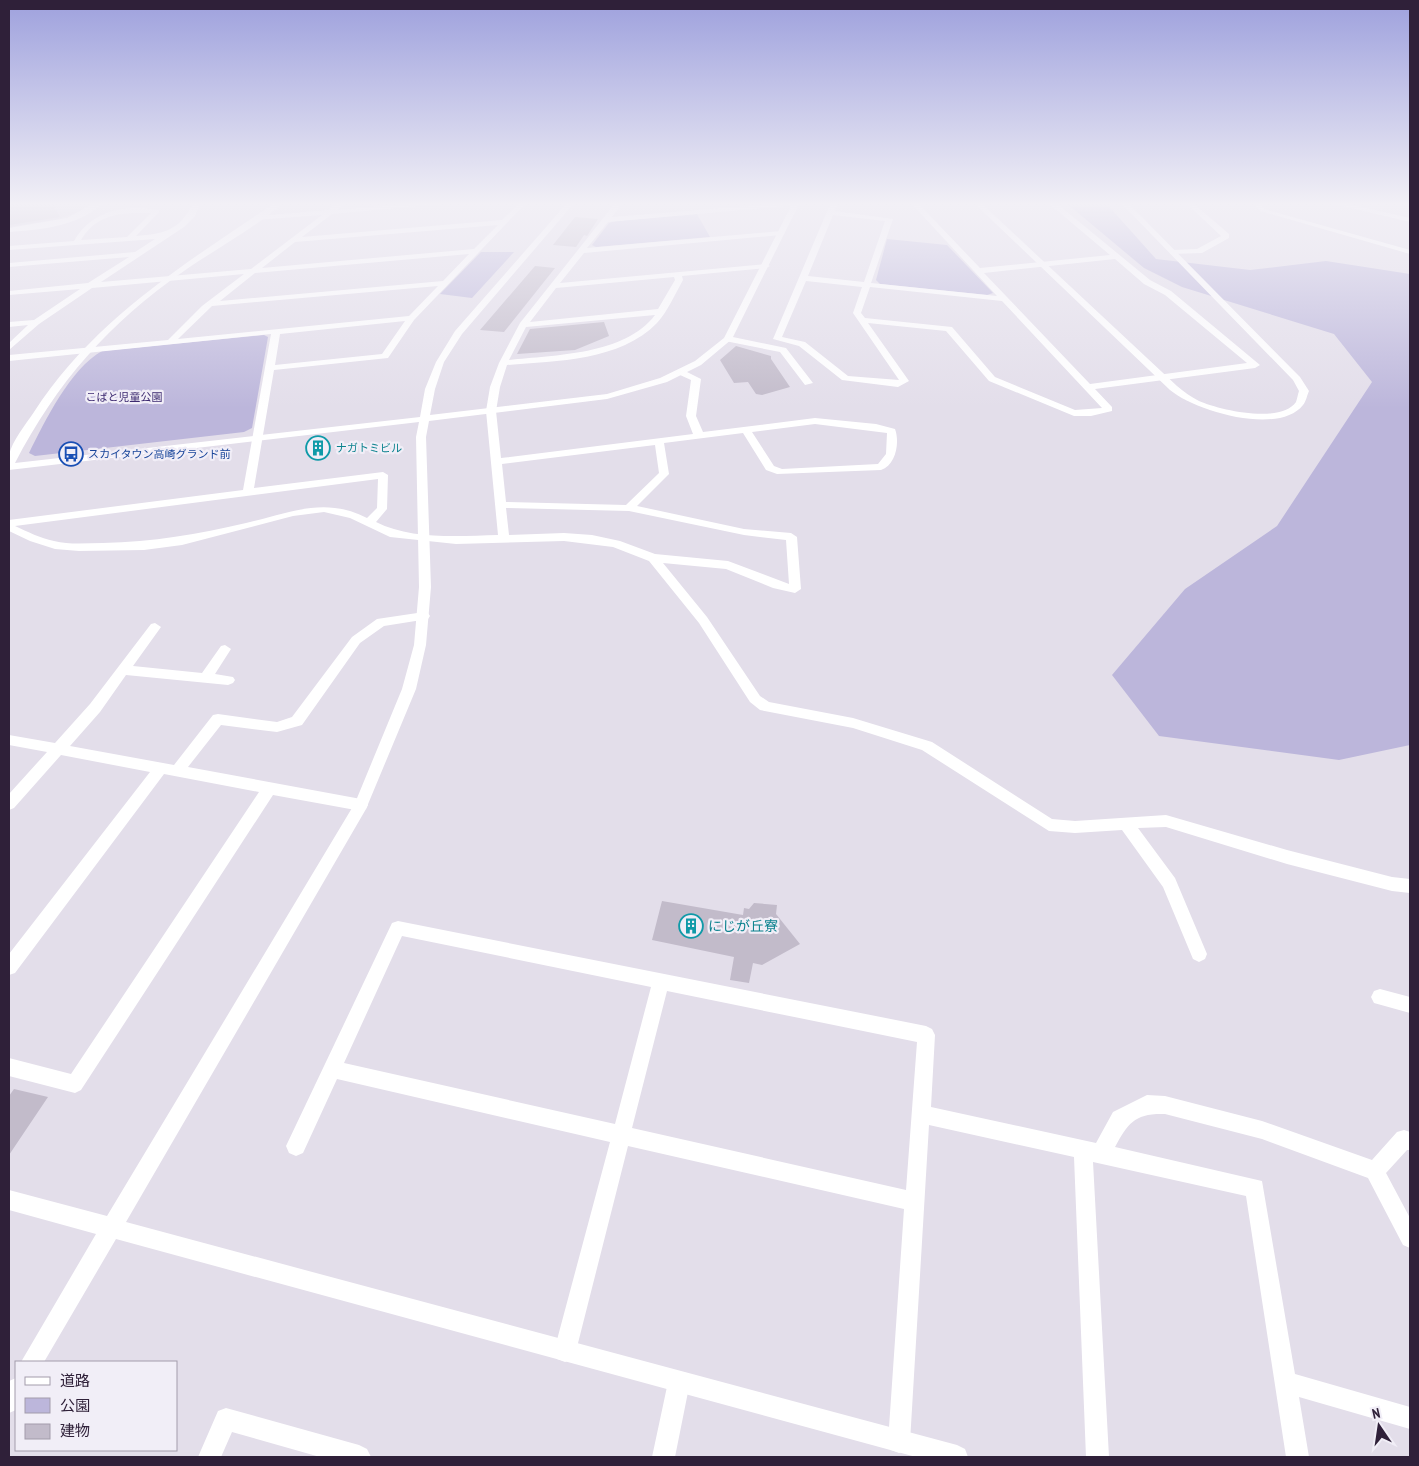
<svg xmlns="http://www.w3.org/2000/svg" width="1419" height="1466" viewBox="0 0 1419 1466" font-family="'PT Sans Narrow','Noto Sans JP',sans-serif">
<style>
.built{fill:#d6cfdd}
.green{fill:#bcb6db}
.building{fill:#c2bbca}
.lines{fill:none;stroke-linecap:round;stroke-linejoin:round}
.minor{fill:#fff;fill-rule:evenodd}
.tertiary{fill:#fff;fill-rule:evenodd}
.labels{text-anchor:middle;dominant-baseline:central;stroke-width:4.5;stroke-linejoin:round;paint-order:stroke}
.far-park-label{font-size:11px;fill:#3d2a70;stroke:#f1eef7}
.far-culture-label{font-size:11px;fill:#0d838f;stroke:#f1eef7;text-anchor:start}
.far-transit-label{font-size:11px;fill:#164399;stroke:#f1eef7;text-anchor:start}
.culture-label{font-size:14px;fill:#0d838f;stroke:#f1eef7;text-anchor:start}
</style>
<rect width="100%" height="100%" fill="#e3deea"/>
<path class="built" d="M9 202H94L79 212 58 219 9 227Z"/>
<path class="green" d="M1065 202H1105L1156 259 1250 270 1326 261 1410 274V745L1339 760 1159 736 1112 675 1185 589 1277 526 1372 382 1334 334 1182 287 1144 268Z
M697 214 710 237 596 247 592 245 609 223 616 221Z
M887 239 947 245 993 293 987 295 880 284 876 280Z
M481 252H514L472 298 440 294Z
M264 335 268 337 252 428 244 432 35 456 29 453C45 421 70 369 102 351Z"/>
<path class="building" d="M9 202H52L60 217 9 225Z
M575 217 598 219 587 236 584 235 576 247 553 245Z
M535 266 555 268 504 332 480 330Z
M604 322 609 336 575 350 517 354 530 329Z
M736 346 771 356V359L790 387 762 395 756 394 748 382 734 383 720 360Z
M662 901 743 915 744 908 749 909 754 903 777 905 776 914 800 944 762 965 753 963 749 983 730 980 734 957 652 940Z
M14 1089 48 1097 9 1155V1096Z"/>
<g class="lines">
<path class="minor" d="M194 202H201L195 216 184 227 101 282 251 269 322 215 255 220 258 216 328 210 338 202H346L338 210 428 202H461L332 214 302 237 502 220 520 202H527L414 320 388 358 274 370 254 488 383 472 388 475 387 509 376 522C411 540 459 536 498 535L486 411 490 387 499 363 520 323 616 202H623L612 217 800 202 797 205 608 222 587 248 781 231 785 233 781 235 584 253 560 283 766 264 770 266 766 268 682 276 683 280C675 294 668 311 657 323 620 361 556 361 507 365L500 387 496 411 501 458 693 434 686 416 691 380 680 375V371L683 370 701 379 696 416 703 432 815 418 876 424 895 429C900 442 896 465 881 470L777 474 766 470 743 433 664 443 669 474 637 506 744 529 791 533 797 537 801 589 795 593 773 588 726 569 663 563 707 617 760 696 769 702 853 718 932 742 1052 819 1075 821 1166 815 1287 850 1392 877 1410 879V893L1392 891 1287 864 1166 827 1138 828 1175 878 1207 954 1205 959 1199 962 1193 959 1163 887 1122 830 1075 833 1049 831 922 750 853 728 760 710 750 702 699 623 649 561 613 547 564 541 456 544 390 537 350 518 324 512 293 516 182 545 144 550 79 551 55 549 30 541 9 531V520L243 490 271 334 9 361V355L168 340 202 306 244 274 92 288 39 324 9 350V343L28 325 9 327V322L34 320 80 289 9 295V291L88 283 129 257 9 267V263L135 252 155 239 9 250V246L74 241C92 210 125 204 159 210V212L136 236C165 234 180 230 194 202ZM132 213H151L127 237 81 240C93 220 110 214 132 213ZM498 225 474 249 262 268 295 242ZM469 254 443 281 220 301 255 273ZM674 277 675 280 658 309 530 322 556 288ZM438 286 409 316 178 339 212 306ZM655 315C625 355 554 355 509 360L526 327ZM405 321 382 354 275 365 280 334ZM815 424 887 433 886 454 878 464 782 469 774 466 752 432ZM655 445 659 473 626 505 506 502 502 464ZM378 479 377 508 367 518C324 496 290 513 246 523 198 534 153 542 103 543 87 543 70 545 54 541 40 538 28 532 15 526ZM506 508 629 511 744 535 786 540 789 584 728 561 655 554 620 541 592 535 564 533 509 535Z
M831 202H838L835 211 893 219 871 283 997 296 910 202H917L980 268 1110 255 1047 202H1055L1150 280 1171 291 1260 365 1255 368 1095 389 1112 407V411L1091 416H1074L989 381 946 331 868 323 909 381 898 387 842 380 799 346 773 339ZM833 215 885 221 864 282 808 276ZM1115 259 1144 284 1165 295 1247 363 1090 384 984 273ZM806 281 862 287 853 313 899 380 848 376 805 342 782 337ZM870 287 1002 301 1102 408 1075 410 995 377 952 327 865 318 861 313Z
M1185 202H1192L1229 234V238L1202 253 1170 254V250H1173L1197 249 1221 236Z
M1252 202H1259L1264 209 1410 250V254L1260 211Z
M1326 202H1340L1410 218V222Z
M728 336 786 348 813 383 805 385 780 352 725 341V337Z
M424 612 428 613 430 616 428 619 384 626 360 643 302 725 277 732 221 725 188 767 361 799 366 801 368 805 366 809 361 811 273 795 81 1090 75 1093 9 1076V1058L71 1074 259 792 164 774 15 973 9 975V954L150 772 61 755 14 808 9 810V794L47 752 9 745V735L55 743 90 704 151 624 155 623 161 627 133 666 202 673 221 646 225 645 231 649 215 674 233 677 235 680 233 683 228 685 126 675 100 712 70 746 174 765 213 715 218 714 277 722 292 717 352 637 377 619Z
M398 921 926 1026 932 1029 935 1035 931 1107 1096 1143 1113 1112 1147 1095 1165 1096 1262 1121 1372 1160 1397 1132 1404 1130 1410 1132V1150H1407L1386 1173 1410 1218V1248L1403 1245 1368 1178 1262 1139 1165 1114C1135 1113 1128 1123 1115 1147L1262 1181 1295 1374 1410 1407V1429L1299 1397 1309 1457H1286L1246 1196 1093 1162 1109 1457H1086L1074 1157 929 1125 910 1442 907 1450 899 1453 891 1450 888 1442 904 1209 628 1146 576 1351 573 1359 565 1362 557 1359 554 1351 610 1142 337 1079 303 1153 296 1156 289 1153 286 1146 392 923ZM402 936 651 987 615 1124 344 1063ZM667 991 917 1042 906 1190 632 1128Z
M1380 989 1410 997V1013L1374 1003 1371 997 1374 991Z
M679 1371 687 1374 690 1382 675 1457H652L668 1382 671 1374Z
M226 1408 359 1445 367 1449 371 1457H320L232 1432 221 1457H198L218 1411Z"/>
<path class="tertiary" d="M96 202H104C80 226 41 230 9 232V228L67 218Z
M276 202H284C257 227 214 250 184 271 109 323 57 382 15 463L420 417 425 389 436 362 455 331 568 202H575L462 334 444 362 435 389 430 415 607 394 660 378 695 361 724 338 793 202H800L732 339 701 365 667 382 607 399 429 421 426 437 431 587 426 645 416 689 366 809 126 1222 957 1445 965 1449 968 1457H916L116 1239 44 1362H21L96 1234 9 1210V1190L107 1216 355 803 402 689 414 645 419 587 416 437 419 422 9 470C9 465 8 459 9 455 12 441 26 424 34 412 94 319 186 263 276 202Z
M973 202H980L1177 386C1184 392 1191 397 1199 401 1219 410 1281 424 1296 402 1297 399 1298 394 1299 391L1293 380 1120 202H1127L1300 377 1309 391C1307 395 1306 402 1303 405 1279 436 1195 411 1170 390Z
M16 1378V1410L9 1413V1381Z"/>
</g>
<linearGradient id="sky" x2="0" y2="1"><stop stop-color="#9ea1dd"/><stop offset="0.5" stop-color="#f2f0f6"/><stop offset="1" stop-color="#f2f0f6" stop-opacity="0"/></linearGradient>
<rect width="1419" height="408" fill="url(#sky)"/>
<defs>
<g id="building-ring" transform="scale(1.25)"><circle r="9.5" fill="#f1eef7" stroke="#0f9aa8" stroke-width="1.5"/><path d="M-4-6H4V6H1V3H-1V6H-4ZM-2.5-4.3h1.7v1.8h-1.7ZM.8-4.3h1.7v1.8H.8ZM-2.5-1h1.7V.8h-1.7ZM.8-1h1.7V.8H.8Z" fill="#0f9aa8"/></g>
<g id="bus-ring" transform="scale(1.25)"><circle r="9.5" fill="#f1eef7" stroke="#1a4fb4" stroke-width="1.5"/><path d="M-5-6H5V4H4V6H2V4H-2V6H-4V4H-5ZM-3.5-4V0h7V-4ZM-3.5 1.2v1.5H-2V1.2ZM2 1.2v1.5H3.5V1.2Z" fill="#1a4fb4"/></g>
</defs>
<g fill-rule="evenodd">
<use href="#building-ring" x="318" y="448"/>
<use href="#bus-ring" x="71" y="454"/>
<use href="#building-ring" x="691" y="926"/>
</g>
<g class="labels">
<g class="far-park-label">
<text x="124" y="397">こばと児童公園</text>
</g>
<g class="far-culture-label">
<text x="336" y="448">ナガトミビル</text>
</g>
<g class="far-transit-label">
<text x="88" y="454">スカイタウン高崎グランド前</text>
</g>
<g class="culture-label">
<text x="708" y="926">にじが丘寮</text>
</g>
</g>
<rect width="1419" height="1466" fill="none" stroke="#2f2039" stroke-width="20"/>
<rect x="15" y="1361" width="162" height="90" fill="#f1eef7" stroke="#a39cab"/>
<rect x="25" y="1377" width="25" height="8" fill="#ffffff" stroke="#a39cab"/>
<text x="60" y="1386" font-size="15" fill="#2f2039">道路</text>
<rect x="25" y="1398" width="25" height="15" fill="#bcb6db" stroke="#a39cab"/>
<text x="60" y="1411" font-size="15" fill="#2f2039">公園</text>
<rect x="25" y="1424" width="25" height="15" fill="#c2bbca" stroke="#a39cab"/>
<text x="60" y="1436" font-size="15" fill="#2f2039">建物</text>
<g transform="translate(1379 1426) rotate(347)" stroke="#f1eef7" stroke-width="4" paint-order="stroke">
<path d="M0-4L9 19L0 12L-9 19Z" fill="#2f2039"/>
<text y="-8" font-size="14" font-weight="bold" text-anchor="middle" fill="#2f2039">N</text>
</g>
</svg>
